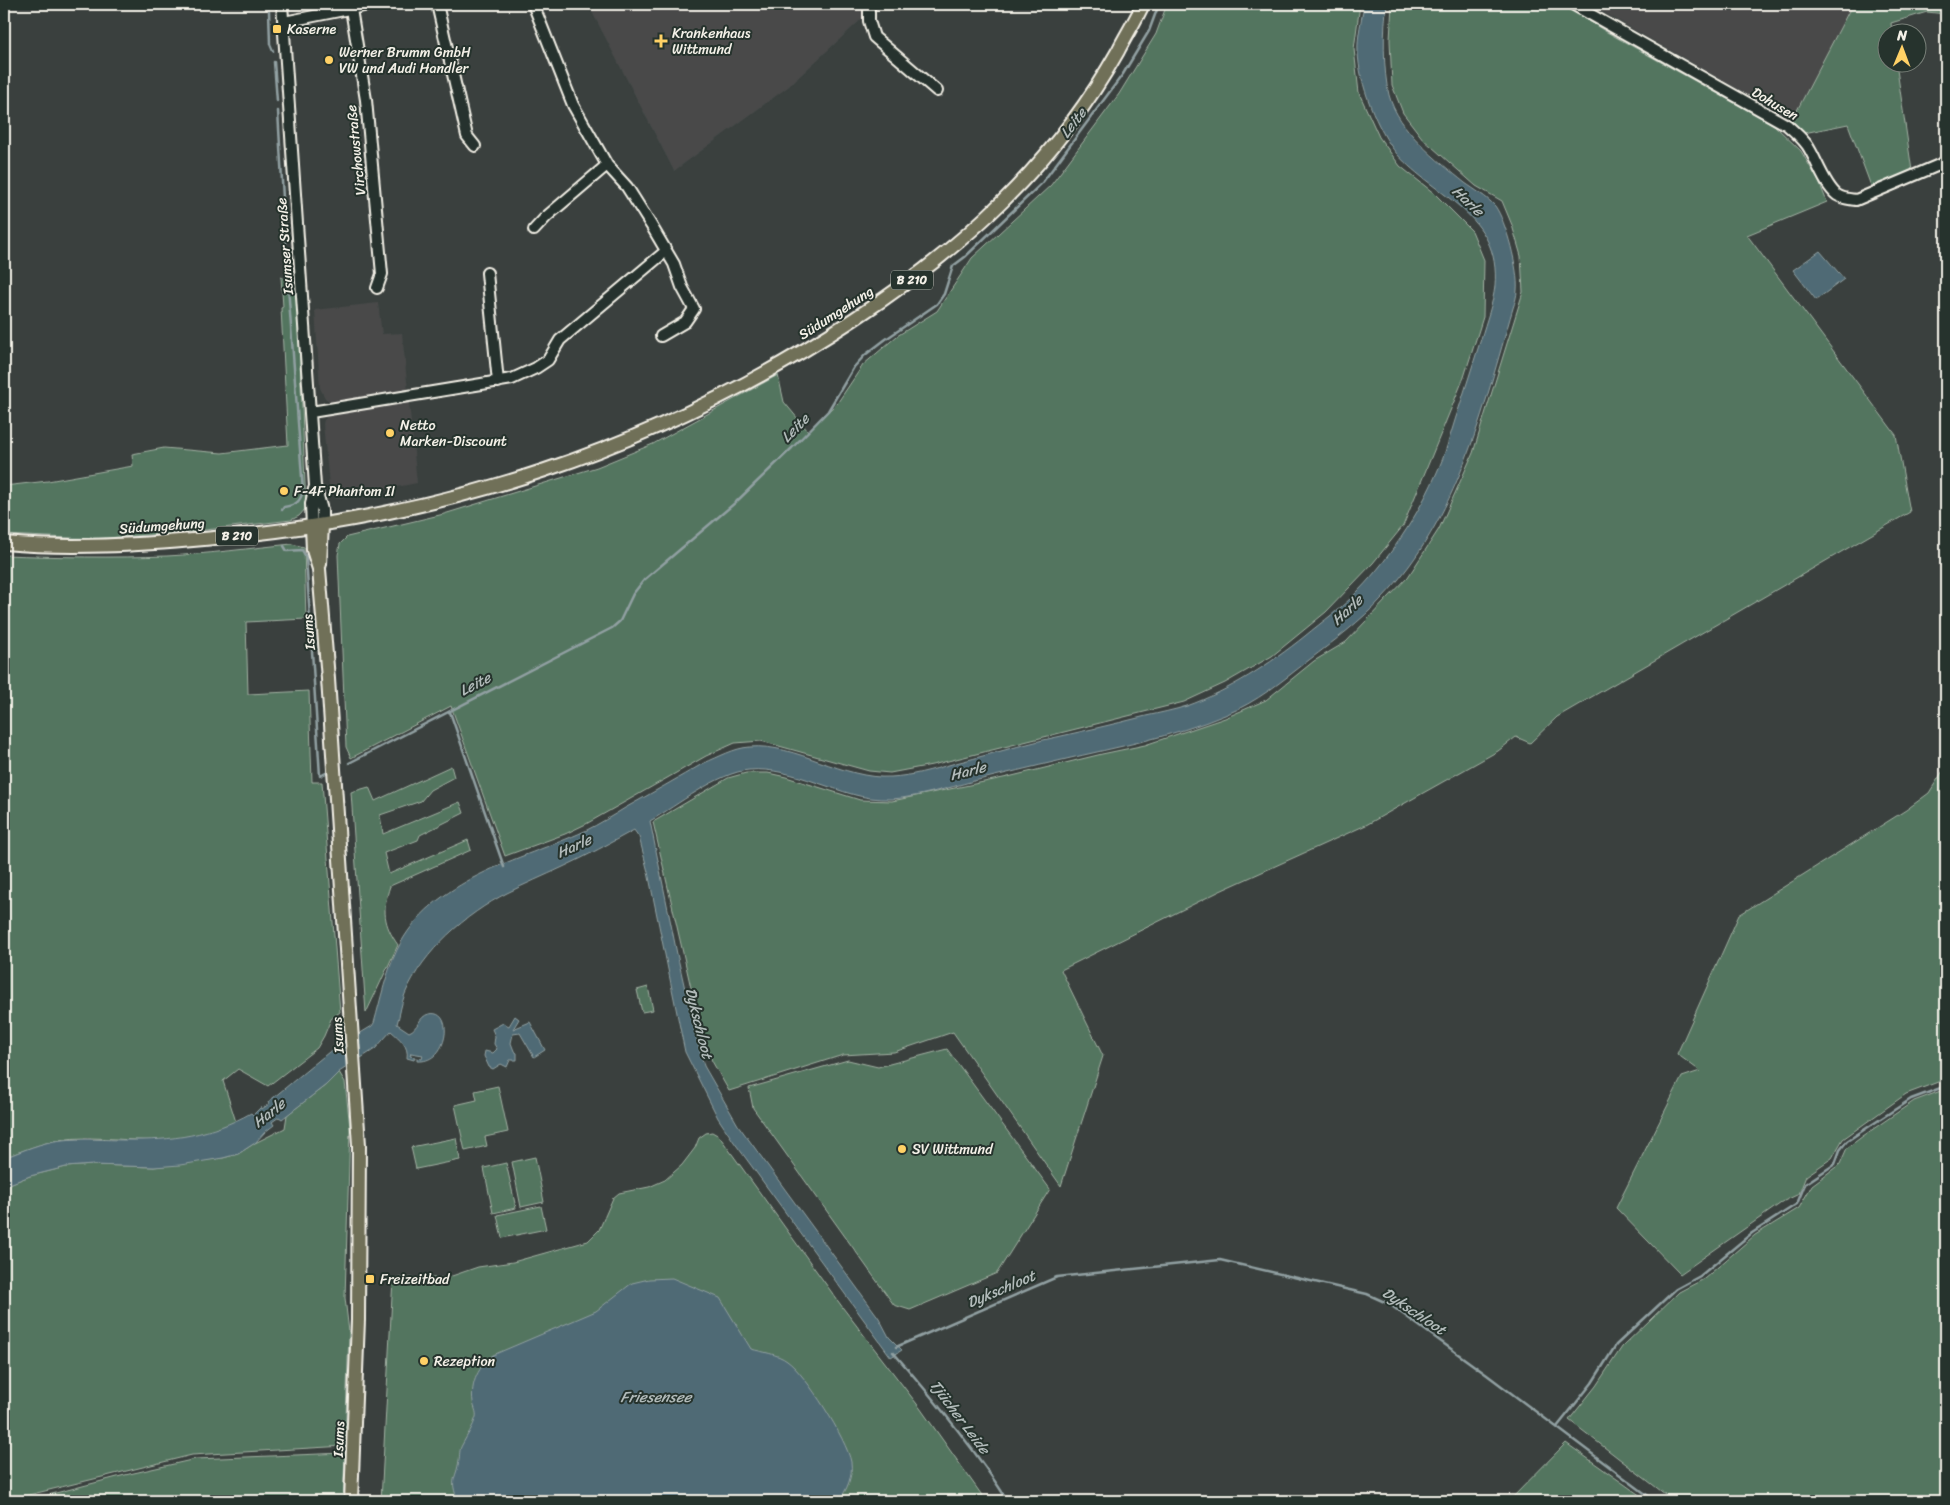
<svg xmlns="http://www.w3.org/2000/svg" width="1950" height="1505" viewBox="0 0 1950 1505" font-family="Sriracha,sans-serif">
<style>
.built{fill:#484a4a}
.green{fill:#52745f;stroke:#a3b2a4}
.water{fill:#4f6a74;stroke:#91a0a2}
.lines{fill:none;stroke-linecap:round;stroke-linejoin:round}
.stream{stroke:#91a0a2;stroke-width:2.5}
.minor-casing{stroke:#f4f1e8;stroke-width:14}
.major-casing{stroke:#f4f1e8;stroke-width:16}
.minor{stroke:#26332d;stroke-width:10}
.major{stroke:#706f59;stroke-width:12}
.poi-dot{fill:#ffd166;stroke:#26332d;stroke-width:2}
.labels{text-anchor:middle;dominant-baseline:central;stroke-width:4;stroke-linejoin:round;paint-order:stroke}
.shield{fill:#26332d;stroke:#b6b8b0;stroke-width:1}
.shield-label{font-size:12px;font-weight:bold;fill:#f4f1e8}
.poi-label{font-size:14px;fill:#f4f1e8;stroke:#26332d;text-anchor:start}
.street-label{font-size:14px;fill:#f4f1e8;stroke:#26332d}
.water-label{font-size:15px;font-style:italic;fill:#b2bbba;stroke:#26332d}
</style>
<rect width="100%" height="100%" fill="#3a403e"/>
<filter id="ink" filterUnits="userSpaceOnUse"><feTurbulence type="fractalNoise" baseFrequency=".02" numOctaves="2"/><feDisplacementMap in="SourceGraphic" scale="10" xChannelSelector="R" yChannelSelector="G"/><feConvolveMatrix kernelMatrix="1 2 1 2 8 2 1 2 1" color-interpolation-filters="sRGB"/></filter>
<g filter="url(#ink)">
<path class="built" d="M588 4H878L788 87 674 171Z
M1589 4H1846L1851 7 1792 120Z
M378 303 382 334 402 333 408 391 335 402 329 401 325 398 320 388 315 310Z
M409 402 417 483 336 499 329 485 323 424 324 420 327 417 337 413Z"/>
<path class="green" d="M1167 4H1360L1354 49 1359 93 1379 137 1400 166 1435 194 1472 231 1484 260 1483 317 1464 377 1403 526 1373 563 1326 612 1272 656 1225 683 1184 702 932 765 890 773 869 771 761 741 735 743 706 756 586 824 565 834 505 856 451 706 351 758 346 747 338 555 340 544 347 537 444 514 597 467 653 444 778 375 784 402 808 431 838 402 863 365 897 336 937 311 972 258 1051 185 1119 94 1156 34Z
M1392 4H1562L1605 31 1774 125 1801 151 1819 182 1827 202 1747 235 1896 435 1910 512 1557 717 1530 743 1516 737 1498 751 1366 825 1220 891 1061 970 1103 1056 1061 1186 953 1032 894 1052 843 1055 729 1091 712 1061 700 1027 653 822 728 778 746 773H768L786 777 860 800 892 801 1008 777 1102 754 1145 745 1225 718 1266 700 1314 661 1346 642 1408 577 1439 529 1473 453 1523 292 1521 256 1512 225 1502 201 1476 186 1423 139 1403 113 1392 85 1390 40Z
M1846 4H1946V14L1927 12 1891 23 1892 32H1888V62L1896 63 1912 171 1871 186 1848 124 1804 133 1792 120 1851 7Z
M281 277 294 283 298 309 306 508 299 516 291 520 188 532 92 539 4 535V486L48 481 133 466 132 454 164 448 222 453 288 445 281 308 283 307Z
M292 544 304 547 306 619 246 622 248 694 309 691 312 782H322L340 1012 331 1019 324 1036 317 1048 268 1086 238 1069 223 1081 236 1122C216 1129 197 1137 177 1139 138 1144 97 1134 58 1140 40 1144 21 1151 4 1158V555C58 557 113 558 167 556 209 554 251 548 292 544Z
M451 766 454 777 430 790 421 801 380 815 383 834 460 802 464 813 420 835 418 840 384 853 389 874 468 840 471 850 390 886C382 910 383 924 398 945L366 1013 351 792 369 787 375 801Z
M1946 766V1079L1906 1094 1843 1139 1832 1158 1806 1176 1799 1194 1784 1201 1680 1274 1616 1208 1682 1077 1700 1071 1677 1054 1739 915 1906 810 1929 793Z
M648 987 653 1010 642 1012 637 990Z
M947 1049 1050 1189 997 1273 910 1310 894 1305 753 1108 749 1088 848 1060 878 1067Z
M339 1072 345 1082 350 1128 345 1298 349 1332 345 1446 192 1455 4 1501V1186L30 1176 66 1167 93 1165 154 1167 223 1158 238 1154 255 1143 285 1128 287 1115 326 1085Z
M498 1086 508 1132 485 1137 487 1146 465 1151 455 1105 477 1100 475 1091Z
M1946 1089V1501H1674L1569 1420 1596 1386 1622 1347 1679 1292 1704 1279 1755 1235 1799 1208 1812 1185 1840 1164 1847 1148 1863 1136 1914 1101Z
M712 1132 719 1136 843 1308 920 1408 986 1501H381L393 1278H446L478 1267 513 1262 588 1241 599 1230 613 1198 619 1193 649 1187 665 1180 682 1165 695 1148 699 1138 706 1133Z
M456 1138 460 1160 416 1169 411 1147Z
M535 1157 544 1202 521 1207 512 1162Z
M506 1163 516 1208 493 1213 484 1168Z
M541 1206 546 1229 502 1238 497 1215Z
M1566 1443 1648 1501H1509Z
M345 1453 343 1501H25L125 1475 196 1459Z"/>
<path class="water" d="M1364 4H1387C1383 27 1383 72 1389 95 1398 130 1438 161 1465 183 1475 190 1487 197 1495 206 1506 221 1519 271 1517 290 1517 296 1515 302 1513 308 1483 410 1458 519 1382 598 1361 621 1334 641 1309 660 1282 681 1257 702 1225 715 1172 737 1117 747 1062 760 1032 767 1003 774 974 781 947 788 919 797 892 799 861 800 843 791 815 782 795 775 771 768 749 770 719 772 676 806 650 821L677 954 695 1033 704 1066 738 1125 879 1318 889 1337 902 1350 891 1357 734 1142 718 1118 685 1052 648 872 639 837 634 830C610 843 587 856 563 867 544 876 525 884 507 893 466 914 423 951 405 994 401 1004 400 1014 397 1024L409 1032C418 1029 419 1016 429 1014 455 1008 449 1064 417 1061V1058L422 1059 423 1055 411 1053 410 1056 415 1057 414 1060 407 1058C409 1046 400 1039 391 1031L375 1049 339 1072 326 1085 282 1119 279 1117 272 1122 274 1125 265 1132 255 1143 238 1154 223 1158 180 1165 154 1167 93 1165 66 1167 30 1176 4 1186V1158C22 1151 42 1142 62 1140 83 1138 105 1140 127 1140 171 1141 212 1135 251 1113L253 1115 261 1107 262 1109 269 1104 268 1102 329 1052 372 1026 374 1023C381 998 386 973 397 950 432 878 519 861 585 831 599 824 612 816 625 808 652 793 678 778 704 763 719 757 734 748 750 747 796 743 843 780 891 777 911 776 932 770 952 764 981 757 1010 748 1039 741 1075 733 1111 725 1146 716 1160 713 1174 710 1187 706 1229 691 1270 664 1305 636 1323 621 1342 608 1358 591 1394 554 1424 506 1443 458 1449 441 1454 422 1460 405 1467 383 1474 361 1481 339 1486 321 1493 304 1495 286 1501 214 1436 198 1397 154 1377 130 1359 83 1358 52 1357 36 1362 19 1364 4Z
M1820 251 1844 279 1816 300 1793 270Z
M515 1016 519 1019 513 1029 530 1022 545 1050 534 1057 520 1033 513 1034 511 1043 514 1051 517 1053V1060H510L507 1067 501 1064 493 1069 489 1067 484 1056 485 1051 493 1053 497 1049 494 1044 495 1036 492 1029 503 1023 509 1026Z
M672 1278 720 1298 751 1349C762 1352 778 1354 787 1361 806 1374 847 1440 851 1462 853 1476 847 1491 838 1501H458C449 1478 456 1481 459 1460 460 1455 459 1450 462 1445 467 1435 473 1428 476 1417 477 1412 474 1408 473 1402 470 1383 479 1366 493 1355L596 1311 632 1283 649 1279Z"/>
<g class="lines">
<path class="stream" d="M269 11 270 44 273 51
M274 62 277 101
M278 111 286 251
M282 510 284 507C295 505 300 503 303 491L288 286
M284 546 287 551 302 550 306 557 320 776 328 772
M450 712 504 867
M349 763 612 628 620 621 633 594 644 580 736 502 792 448 828 411 854 367 865 355 886 339 937 304 944 294 953 266 965 257 1042 183 1123 74 1149 31 1159 4
M896 1347 1057 1277 1220 1260 1367 1294 1389 1304 1487 1375 1655 1501
M893 1352C935 1400 974 1448 1008 1501
M1557 1427 1592 1383 1616 1345 1676 1289 1700 1276 1752 1233 1797 1204 1805 1184 1835 1164 1840 1150 1847 1141 1911 1099 1946 1086"/>
<g class="minor-casing">
<path id="minor" d="M282 4 315 486 322 510V525
M437 4 467 136 475 146
M533 4 573 105 607 165 627 187 651 225 674 264 682 287 694 309 685 322 661 336
M869 4V21L874 37 937 91
M1572 4 1787 125C1794 131 1801 137 1807 145 1816 158 1824 185 1837 195 1843 199 1850 199 1856 200L1946 162
M351 9 366 100 382 274 377 288
M284 22 374 4
M534 230 546 217 607 165
M487 273 498 382
M311 412 512 379 536 368 548 360 560 340 666 251
M312 527 311 504 314 489"/>
</g>
<g class="major-casing">
<path id="major" d="M312 527 313 550 319 569 328 679 359 1145 358 1320 351 1501
M4 543C70 549 138 545 204 539 443 518 653 451 854 319 963 248 1054 165 1118 51 1126 35 1136 20 1143 4
M320 564 322 525"/>
</g>
<use href="#minor" class="minor"/>
<use href="#major" class="major"/>
</g>
</g>
<g class="poi-dot">
<rect x="272" y="24" width="10" height="10" rx="2.5"/>
<path d="M658.5 33.5h5v5h5v5h-5v5h-5v-5h-5v-5h5z"/>
<circle cx="329" cy="60" r="5"/>
<circle cx="390" cy="433" r="5"/>
<circle cx="284" cy="491" r="5"/>
<circle cx="902" cy="1149" r="5"/>
<rect x="365" y="1274" width="10" height="10" rx="2.5"/>
<circle cx="424" cy="1361" r="5"/>
</g>
<g class="labels">
<g class="shield">
<rect x="891" y="270.5" width="42" height="19" rx="4"/>
<rect x="216" y="526.5" width="42" height="19" rx="4"/>
</g>
<g class="shield-label">
<text x="912" y="280">B 210</text>
<text x="237" y="536">B 210</text>
</g>
<g class="poi-label">
<text x="287" y="29">Kaserne</text>
<text x="672" y="33">Krankenhaus<tspan x="672" dy="16">Wittmund</tspan></text>
<text x="339" y="52">Werner Brumm GmbH<tspan x="339" dy="16">VW und Audi Handler</tspan></text>
<text x="400" y="425">Netto<tspan x="400" dy="16">Marken-Discount</tspan></text>
<text x="294" y="491">F-4F Phantom II</text>
<text x="912" y="1149">SV Wittmund</text>
<text x="380" y="1279">Freizeitbad</text>
<text x="434" y="1361">Rezeption</text>
</g>
<g class="street-label">
<text transform="translate(1775 104) rotate(31)">Dohusen</text>
<text transform="translate(356 150) rotate(-96)">Virchowstraße</text>
<text transform="translate(285 246) rotate(-94)">Isumser Straße</text>
<text transform="translate(836 313) rotate(-33)">Südumgehung</text>
<text transform="translate(162 526) rotate(-4)">Südumgehung</text>
<text transform="translate(309 632) rotate(-95)">Isums</text>
<text transform="translate(338 1035) rotate(-94)">Isums</text>
<text transform="translate(339 1439) rotate(-88)">Isums</text>
</g>
<g class="water-label">
<text transform="translate(1073 123) rotate(-53)">Leite</text>
<text transform="translate(1468 201) rotate(43)">Harle</text>
<text transform="translate(795 428) rotate(-46)">Leite</text>
<text transform="translate(1347 610) rotate(-43)">Harle</text>
<text transform="translate(475 684) rotate(-28)">Leite</text>
<text transform="translate(968 771) rotate(-14)">Harle</text>
<text transform="translate(574 846) rotate(-24)">Harle</text>
<text transform="translate(699 1023) rotate(76)">Dykschloot</text>
<text transform="translate(269 1113) rotate(-39)">Harle</text>
<text transform="translate(1001 1289) rotate(-23)">Dykschloot</text>
<text transform="translate(1414 1311) rotate(34)">Dykschloot</text>
<text x="656" y="1397">Friesensee</text>
<text transform="translate(960 1417) rotate(53)">Tjücher Leide</text>
</g>
</g>
<rect width="1950" height="1505" fill="none" stroke="#26332d" stroke-width="20"/>
<rect x="10" y="10" width="1930" height="1485" fill="none" stroke="#f4f1e8" stroke-width="2" filter="url(#ink)"/>
<g transform="translate(1902 48) rotate(1)"><circle r="24" fill="#26332d" stroke="#787f78"/>
<path d="M0-4L9 19L0 12L-9 19Z" fill="#ffd166"/>
<text y="-8" font-size="14" font-weight="bold" text-anchor="middle" fill="#f4f1e8">N</text>
</g>
</svg>
